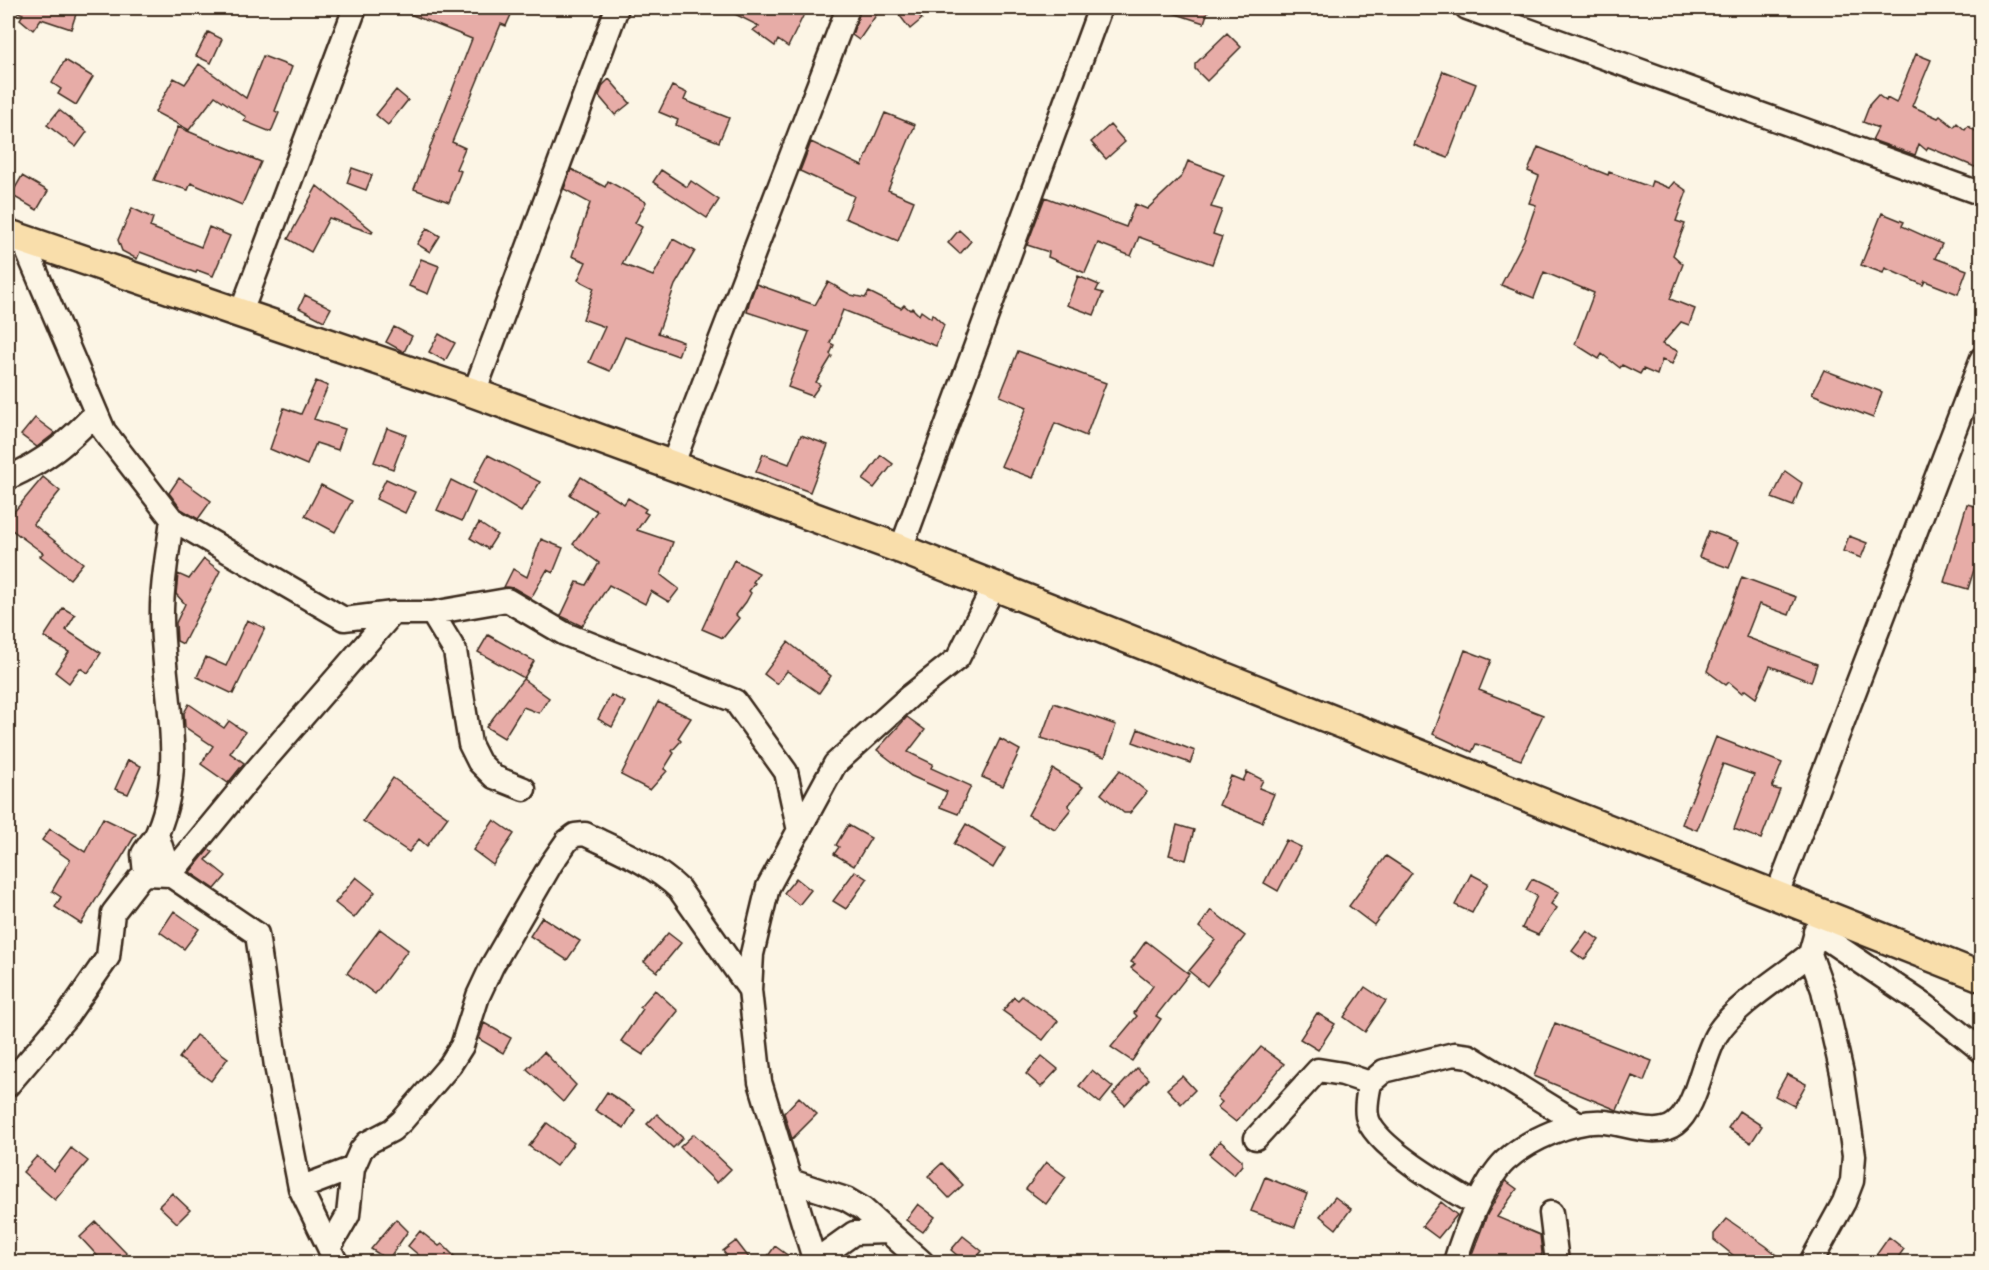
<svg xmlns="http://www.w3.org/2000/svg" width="1989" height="1270" viewBox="0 0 1989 1270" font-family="Delius,sans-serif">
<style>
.building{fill:#e7aca7;stroke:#3b2a1e;stroke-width:1.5}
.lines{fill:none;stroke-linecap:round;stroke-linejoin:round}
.minor-casing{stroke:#3b2a1e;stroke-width:27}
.major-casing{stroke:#3b2a1e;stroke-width:33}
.minor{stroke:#fcf5e5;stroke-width:22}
.major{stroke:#f9deab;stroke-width:28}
</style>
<rect width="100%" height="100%" fill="#fcf5e5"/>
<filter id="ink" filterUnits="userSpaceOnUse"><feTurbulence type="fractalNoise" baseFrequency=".0167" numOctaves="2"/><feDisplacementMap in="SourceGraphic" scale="12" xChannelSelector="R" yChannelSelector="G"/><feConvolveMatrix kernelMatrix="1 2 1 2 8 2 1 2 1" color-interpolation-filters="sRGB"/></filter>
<g filter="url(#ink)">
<path class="building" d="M14 8H78L71 29 41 19 33 30 20 19 23 14 13 10Z
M395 8H471L483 12 485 8H514L506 26 501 24 452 142 465 148 456 169 461 171 449 202 414 189 472 39Z
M723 8H807L788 47 778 40 775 46 753 30 759 26Z
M861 8H881L859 40 852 35Z
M894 8H913L922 19 910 29Z
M1165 8H1209L1204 23 1164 10Z
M208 32 222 39 211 63 196 56Z
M1227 33 1241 47 1207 81 1195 69V64Z
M1916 54 1931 60 1912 106 1938 118 1940 116 1954 127 1957 123 1965 130 1968 126 1982 136V170L1928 147 1926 150 1919 144 1915 155 1872 140 1878 128 1863 122 1870 104 1878 95 1886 101 1887 98 1896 103Z
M263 56 292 67 275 111 279 113 271 132 244 121 246 117 215 96 189 130 155 112 174 78 185 84 199 64 246 98Z
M65 60 93 77 76 105 58 94 61 89 52 83Z
M1443 71 1476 84 1448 158 1414 145Z
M609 79 630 103 615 115 599 96 603 85Z
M672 86 687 93 684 100 729 118 719 142 676 125 678 120 659 112Z
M396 90 408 100 388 125 376 115Z
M59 110 87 132 76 147 47 125Z
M885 113 915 125 888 190 914 201 898 241 845 218 854 196 800 171 811 142 862 166Z
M1110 125 1125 142 1106 159 1091 142Z
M178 127 261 162 242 205 191 183 188 190 154 180Z
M1538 147 1608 175 1609 172 1650 187 1652 181 1669 188 1674 182 1687 191 1676 221 1685 224 1673 255 1683 264 1670 299 1695 309 1689 325 1681 322 1662 344 1678 351 1672 364 1662 360 1657 375 1643 369 1640 374 1622 365 1620 368 1602 354 1599 359 1575 344 1594 293 1544 272 1534 298 1501 285 1524 240 1536 205 1529 203 1539 176 1528 171Z
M1188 161 1224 175 1211 207 1222 210 1213 234 1222 237 1212 264 1139 237 1131 256 1098 243 1085 273 1048 257 1049 252 1027 245 1045 197 1126 227 1135 204 1147 209 1182 176Z
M352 168 372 175 366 190 347 183Z
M571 169 605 187 608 181 646 202 635 223 642 227 622 264 653 276 673 239 695 251 675 285 658 333 683 342 678 356 625 337 610 371 589 362 605 327 583 319 594 288 578 280 586 262 572 256 590 203 564 189Z
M661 170 687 187 691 181 719 200 707 218 653 182Z
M22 176 48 191 37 210 11 195Z
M317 186 373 231 372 233 329 218 311 252 288 239Z
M132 208 153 218 150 227 201 247 209 227 230 236 213 276 197 270 196 273 140 252 137 259 122 251 118 240Z
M1882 213 1904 222 1902 226 1942 244 1935 258 1967 270 1958 294 1925 281 1923 285 1885 268 1883 273 1861 265Z
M427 228 440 236 430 252 417 244Z
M959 230 971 241 960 254 948 243Z
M421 259 439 266 428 294 409 286Z
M1078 276 1099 285 1096 291 1103 293 1094 315 1067 305Z
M828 282 851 295 865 298 869 292 901 308 904 305 910 310 912 308 919 315 921 311 931 318 932 314 944 325 936 346 843 310 830 343 834 345 830 354 832 356 816 382 820 385 812 396 788 387 809 332 747 312 749 303 756 284 815 305Z
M305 295 331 308 324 321 299 308Z
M394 327 412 336 404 352 386 342Z
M439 334 455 343 445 361 429 352Z
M1018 351 1106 383 1086 436 1055 423 1033 478 1001 466 1027 407 1000 396Z
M1824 370 1882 392 1873 418 1812 394Z
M316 381 328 386 314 419 345 429 338 450 316 443 307 465 270 449 284 408 301 414Z
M35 418 55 433 37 447 21 435Z
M387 428 406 435 393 469 374 462Z
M801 435 828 445 810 492 756 472 763 454 789 464Z
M488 455 540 482 521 512 473 483Z
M881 455 893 464 874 488 863 480Z
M1785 471 1802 483 1793 506 1772 498Z
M43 477 60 491 33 524 83 563 70 579 40 556 43 553 8 527V519Z
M581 477 624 504 628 498 646 509 644 512 648 514 637 530 673 542 661 575 679 589 669 602 651 591 645 604 609 585 582 626 561 616 577 582 586 585 599 563 573 544 597 511 570 495Z
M179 478 211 501 198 519 181 509 169 493Z
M386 479 415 492 405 513 376 499Z
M451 480 475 492 462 521 437 510Z
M321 485 352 501 335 532 305 516Z
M1967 504 1982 508V544L1968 589 1944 582Z
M479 523 497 535 488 549 470 538Z
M1709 531 1739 542 1729 568 1699 557Z
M1849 536 1867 543 1861 558 1843 551Z
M541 539 563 548 553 573 547 570 531 598 514 588 504 587 513 569 527 577Z
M204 559 220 571 183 644 177 641 176 623 185 604 176 594 178 574 189 579Z
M734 560 759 573 753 582 755 583 749 591 751 593 746 602 736 615 739 618 723 638 702 629Z
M1742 577 1796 597 1789 615 1759 604 1746 637 1817 664 1811 682 1770 666 1756 698 1745 690 1742 693 1729 682 1726 685 1707 671Z
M63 608 75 615 66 630 101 653 88 673 80 668 69 683 55 672 69 652 44 637Z
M247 620 265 628 233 694 197 677 206 657 226 666Z
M488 635 534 661 524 678 478 652Z
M788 642 831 676 819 693 787 671 777 684 764 674Z
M1465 650 1491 660 1479 690 1543 715 1521 760 1476 744 1472 752 1433 734Z
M523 679 549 698 539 713 523 707 504 738 486 727Z
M611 695 625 702 612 727 598 719Z
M658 702 691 718 678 738 681 741 672 751 674 753 664 769 667 771 650 790 621 775Z
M1054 703 1116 725 1105 757 1041 738Z
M189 704 224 728 229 721 245 732 230 753 244 763 228 783 201 764 213 746 185 727 184 713Z
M907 717 925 730 908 752 933 764 931 768 971 786 958 814 940 807 947 792 911 776 877 750Z
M1138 729 1195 751 1190 763 1133 742Z
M1716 737 1782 763 1772 788 1780 790 1761 839 1734 829 1754 775 1723 764 1697 830 1682 824Z
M1000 739 1020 750 1003 786 982 777Z
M128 760 141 766 128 794 115 789Z
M1053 769 1083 787 1068 806 1071 809 1055 829 1028 815Z
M1120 770 1147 792 1130 813H1124L1101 794Z
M1247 772 1263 780 1259 788 1274 794 1262 822 1219 805 1231 776 1243 781Z
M393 778 448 817 427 846 419 839 409 852 363 821Z
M103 818 136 834 81 924 55 907 61 897 52 891 70 860 42 840 50 829 85 852Z
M494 820 514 834 493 865 473 850Z
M966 824 1005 848 993 868 954 844Z
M848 825 871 838 854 866 834 854 839 847 836 845Z
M1177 825 1194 830 1186 860 1169 855Z
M1286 840 1301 847 1278 891 1264 883Z
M209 849 213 852 206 860 226 876 215 889 190 872Z
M1386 856 1412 873 1374 925 1349 906Z
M855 871 867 879 846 909 833 901Z
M1471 874 1488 883 1472 913 1455 905Z
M356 877 375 892 354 918 335 903Z
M796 878 811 890 799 905 784 893Z
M1532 879 1559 892 1551 904 1557 908 1538 935 1522 928 1537 896 1526 890Z
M1211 910 1245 936 1207 986 1189 971 1215 940 1199 927Z
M174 911 199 929 184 949 160 932Z
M542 917 580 941 567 960 530 936Z
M380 929 408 950 375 994 347 973Z
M1587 931 1599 940 1584 960 1572 951Z
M668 933 681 943 657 972 644 962Z
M1146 941 1189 974 1156 1016 1161 1019 1132 1061 1111 1047 1137 1016 1134 1013 1153 986 1131 968 1135 964 1131 962Z
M1365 987 1386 1001 1365 1032 1344 1017Z
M655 990 678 1011 643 1055 621 1041 643 1009 640 1007Z
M1022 996 1058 1021 1043 1040 1003 1011 1014 997 1018 1000Z
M1317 1013 1335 1024 1318 1050 1300 1039Z
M484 1023 511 1038 503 1053 479 1039Z
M1555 1023 1652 1061 1644 1081 1632 1076 1617 1110 1534 1076Z
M196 1035 228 1058 211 1081 179 1058Z
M1261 1047 1284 1064 1236 1122 1217 1107 1222 1102 1217 1098Z
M544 1052 576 1085 563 1102 527 1069Z
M1042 1056 1058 1069 1041 1087 1026 1074Z
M1137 1068 1149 1079 1125 1105 1113 1094Z
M1092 1070 1113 1087 1100 1103 1079 1086Z
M1787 1074 1806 1084 1794 1106 1775 1096Z
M1182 1076 1195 1090 1181 1104 1167 1089Z
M607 1092 635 1110 624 1128 595 1110Z
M799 1097 817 1114 792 1139 784 1113Z
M1739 1111 1762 1126 1751 1143 1728 1128Z
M657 1114 683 1138 673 1148 647 1124Z
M547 1123 574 1143 556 1166 529 1146Z
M694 1134 731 1169 717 1183 680 1147Z
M1220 1141 1242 1160V1165L1234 1175 1209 1154Z
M71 1148 88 1161 55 1200 23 1172 37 1156 54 1171Z
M1046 1162 1066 1177 1046 1204 1026 1189Z
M942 1163 963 1185 949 1198 928 1176Z
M1265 1177 1307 1194 1295 1227 1251 1211Z
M1506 1181 1517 1189 1497 1217 1540 1235 1542 1253 1539 1263 1469 1262 1487 1215Z
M172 1193 190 1210 177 1223 159 1206Z
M1335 1197 1351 1209 1336 1229 1320 1216Z
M1441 1202 1457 1215 1438 1238 1422 1226Z
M918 1204 935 1217 923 1232 906 1220Z
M396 1219 408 1231 388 1260 371 1249Z
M1727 1219 1766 1246 1787 1263H1743L1714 1240V1234Z
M96 1222 127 1254 119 1263H104L80 1237Z
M420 1231 439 1246 442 1244 461 1263H428L408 1246Z
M963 1236 982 1251 972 1263H966L951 1250Z
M1889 1237 1904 1249 1894 1263H1888L1877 1254Z
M736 1241 753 1263H732L723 1251Z
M775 1246 798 1263H763Z"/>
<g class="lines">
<g class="minor-casing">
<path id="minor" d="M1467 8 1982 194
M22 239 104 431 172 519 344 619 393 613H432L507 600 565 634 735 701 786 772 799 831
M240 315 355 8
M474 393 617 8
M672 466 848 8
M8 478C47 460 66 444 96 413
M901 549 1100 8
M432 613 455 651 470 744 479 762 494 777 524 789
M145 874 143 854C147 846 155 840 158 831 187 762 163 691 162 619 161 586 168 552 172 519
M1777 894 1982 358
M1815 931 1926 1006 1982 1051
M8 1085 67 1016 108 957 113 913 139 879 145 874 170 875 157 834
M1256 1138 1318 1070 1343 1074 1370 1083
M791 1181 846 1199 863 1209 922 1262
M300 1188 353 1168
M1477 1205C1451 1190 1372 1145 1367 1116 1365 1106 1368 1093 1370 1083L1384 1071 1454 1054 1469 1056 1578 1123
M1551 1213 1557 1262
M329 1248 348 1215 353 1168 361 1150 367 1143 392 1130 402 1121 450 1065 462 1046 478 996 492 966 551 864 567 841 575 835 585 834C618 850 653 864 679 889L750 990
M815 1261 854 1233 888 1232
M336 1262 300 1188 276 1066 257 934 170 875 258 768 393 613
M815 1262 760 1082 750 990 752 954 768 887 835 764 910 696 958 658 995 584
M1455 1262C1463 1235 1484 1181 1505 1161 1528 1140 1574 1119 1605 1122 1626 1124 1657 1138 1675 1124 1697 1108 1702 1058 1717 1034 1736 1004 1782 977 1810 954
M1811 1262 1844 1202 1852 1181 1854 1156 1842 1073 1823 990 1810 954 1822 911"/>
</g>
<g class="major-casing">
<path id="major" d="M8 234 474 393 901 549 1982 977"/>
</g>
<use href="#minor" class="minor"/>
<use href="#major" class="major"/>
</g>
</g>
<rect width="1989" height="1270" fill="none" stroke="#fcf5e5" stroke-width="30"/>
<rect x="15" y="15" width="1959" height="1240" fill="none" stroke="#3b2a1e" stroke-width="2" filter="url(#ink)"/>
</svg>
